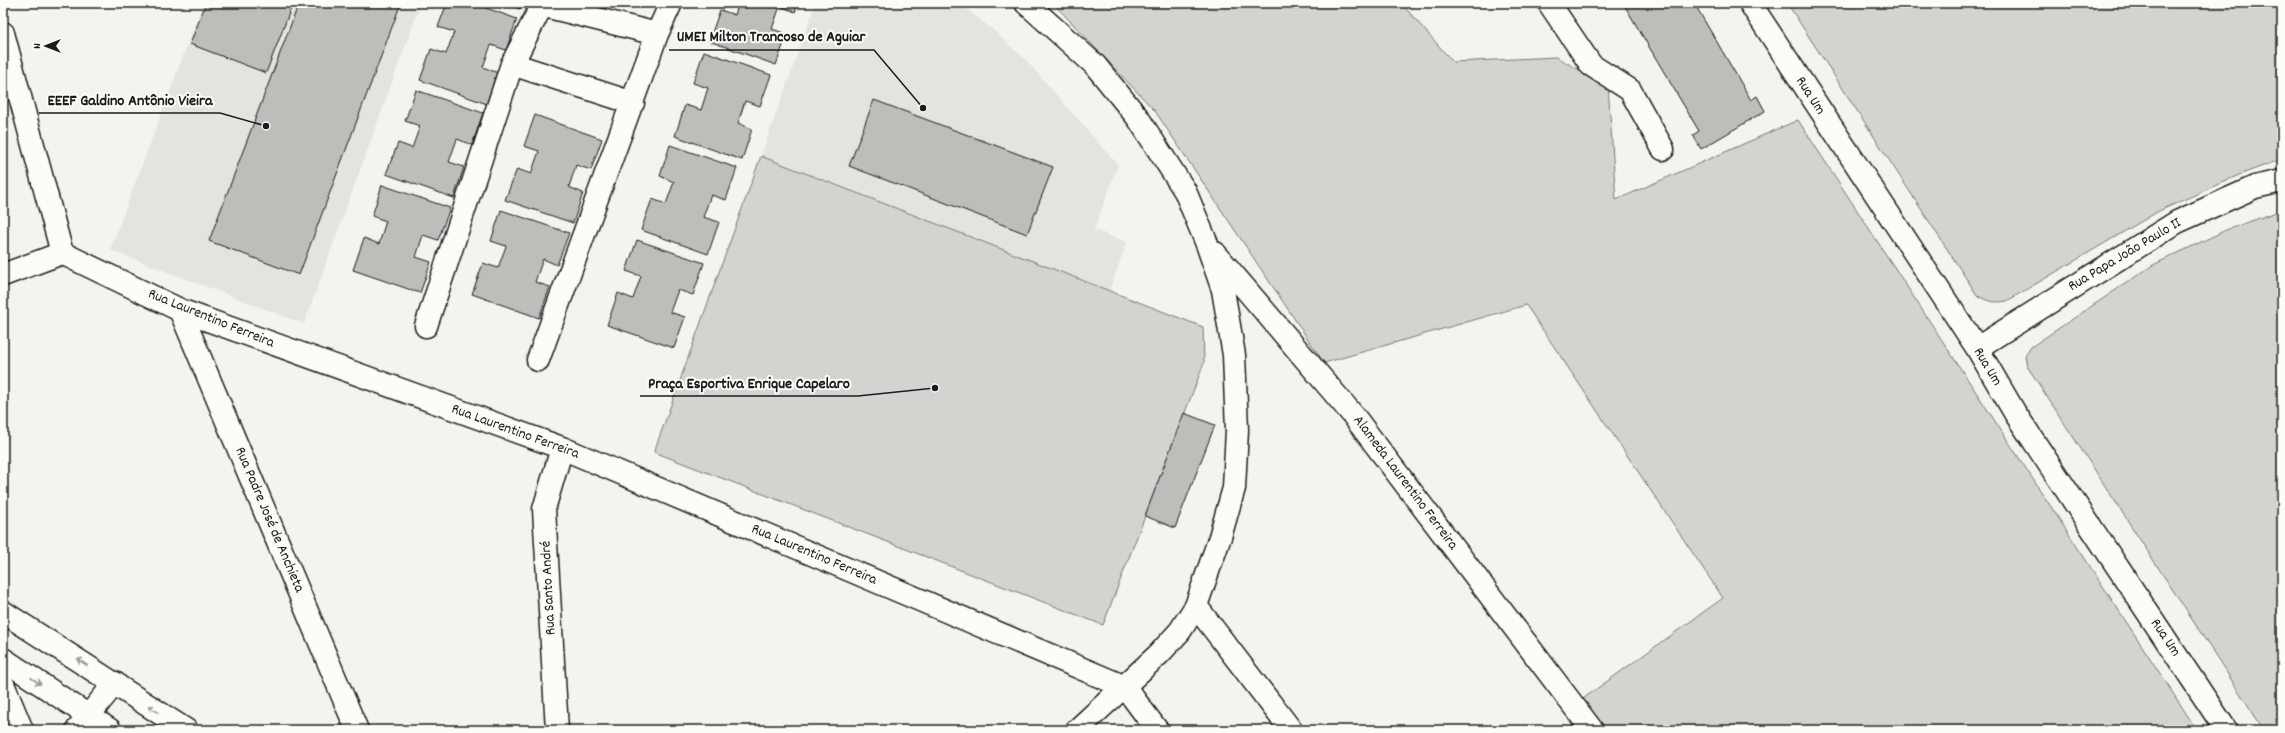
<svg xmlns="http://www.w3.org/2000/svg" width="2285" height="733" viewBox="0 0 2285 733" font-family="Dekko,sans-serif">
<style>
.built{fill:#e4e3de}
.green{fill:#d4d3cf;stroke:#787876}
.building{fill:#bebdba;stroke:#1c1c1c}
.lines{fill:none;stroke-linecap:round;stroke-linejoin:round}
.minor-casing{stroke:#1c1c1c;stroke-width:25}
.major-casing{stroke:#1c1c1c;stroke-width:25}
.minor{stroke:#fdfcf7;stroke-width:22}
.major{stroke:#fdfcf7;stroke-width:22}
.oneway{stroke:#989794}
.labels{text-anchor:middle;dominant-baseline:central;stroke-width:4;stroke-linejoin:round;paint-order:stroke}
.street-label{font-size:15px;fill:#1c1c1c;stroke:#fdfcf7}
.leader{fill:none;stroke:#1c1c1c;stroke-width:1.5}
.callout-dot{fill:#1c1c1c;stroke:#fdfcf7;stroke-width:1.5}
.callout-label{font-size:16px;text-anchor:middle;font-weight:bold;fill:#1c1c1c;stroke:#fdfcf7;stroke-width:4;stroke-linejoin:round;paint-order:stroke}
</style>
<rect width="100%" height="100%" fill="#f4f3ee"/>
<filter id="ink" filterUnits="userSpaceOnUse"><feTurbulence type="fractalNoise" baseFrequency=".025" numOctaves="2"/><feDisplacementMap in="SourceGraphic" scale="8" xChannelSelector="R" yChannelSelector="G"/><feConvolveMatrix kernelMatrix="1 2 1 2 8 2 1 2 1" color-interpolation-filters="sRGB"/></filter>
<g filter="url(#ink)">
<path class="built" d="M203 3H421L304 324 110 250Z
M816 3H959L992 29 1025 59 1118 165 1094 230 1127 242 1109 291 761 156Z"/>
<path class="green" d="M1053 3H1401L1453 62 1556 57 1608 86 1616 200 1798 120 2197 730H1598L1577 703 1723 598 1526 305 1324 363 1155 111Z
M1787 3H2282V159L2239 175 2159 211 2007 301C1995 303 1987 302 1977 295Z
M761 156 1203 327 1204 363 1103 625 654 452Z
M2282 210V730H2264L2027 366 2025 356 2031 347 2153 265 2226 230Z"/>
<path class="building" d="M206 3H293L266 73 190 44Z
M299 3H401L299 275 209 241Z
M447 3H472L517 19 506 50 491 45 483 67 498 73 487 104 420 80 431 49 446 54 454 32 438 27Z
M503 3H523L520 9Z
M739 3H798L795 12 780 6 772 29 787 34 776 65 709 41 720 10 735 15Z
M1623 3H1694L1751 100 1757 96 1765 111 1701 149 1693 135 1699 131Z
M704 51 771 75 760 106 745 101 738 123 752 129 742 160 675 136 685 105 701 110 708 88 693 83Z
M416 90 483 113 472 145 457 139 449 162 464 167 454 198 386 174 398 143 412 148 420 126 405 121Z
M874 100 1053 167 1027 234 849 166Z
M535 115 602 139 591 170 576 165 569 187 583 193 573 223 505 200 517 169 531 174 539 151 524 146Z
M670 145 737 168 726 200 711 195 703 217 719 222 708 254 641 230 652 199 666 204 674 182 660 176Z
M382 185 450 208 438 240 423 235 416 257 431 262 420 293 353 270 364 238 379 244 386 221 372 216Z
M501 210 569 233 557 265 543 259 535 282 550 287 539 318 472 294 483 263 498 268 506 246 491 241Z
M637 240 704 263 693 295 678 290 670 312 685 317 674 348 607 325 618 293 633 299 641 276 626 271Z
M1184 413 1215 425 1175 528 1145 516Z"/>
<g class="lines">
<g class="minor-casing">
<path id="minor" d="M1026 3 1095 65 1138 118 1185 191 1207 244 1223 290 1234 355 1237 430 1234 488 1220 537 1196 606 1180 631 1159 654 1077 730
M1549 3 1591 65 1630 90 1663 149
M1750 3 1977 348 2015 413 2226 730
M541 5 657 34
M3 33 62 253 180 310 562 448 1125 687 1157 730
M512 64 633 103
M1215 253 1353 415 1592 730
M3 275 62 253
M180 310 357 730
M426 326 512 64 543 3
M1977 348 2177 222 2255 187 2282 181
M538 360 657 34 671 3
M1196 606 1291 730
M3 684 22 730
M77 730 115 683
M557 730 544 509 562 448"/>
</g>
<g class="major-casing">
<path id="major" d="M3 612 186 730
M3 659 110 730"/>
</g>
<use href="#minor" class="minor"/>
<use href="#major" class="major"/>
</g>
<defs><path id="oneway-shaft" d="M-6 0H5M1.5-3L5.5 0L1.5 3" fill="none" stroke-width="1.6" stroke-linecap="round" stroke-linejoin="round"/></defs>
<g class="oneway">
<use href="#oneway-shaft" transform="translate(82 662) rotate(-147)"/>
<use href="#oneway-shaft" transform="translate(36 681) rotate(33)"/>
<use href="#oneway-shaft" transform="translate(153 709) rotate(-147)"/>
</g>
</g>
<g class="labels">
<g class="street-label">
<text transform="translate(1810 96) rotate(57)">Rua Um</text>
<text transform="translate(2125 255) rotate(-31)">Rua Papa João Paulo II</text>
<text transform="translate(211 319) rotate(22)">Rua Laurentino Ferreira</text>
<text transform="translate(1987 367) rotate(59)">Rua Um</text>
<text transform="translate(515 432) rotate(20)">Rua Laurentino Ferreira</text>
<text transform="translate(1405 483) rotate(53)">Alameda Laurentino Ferreira</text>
<text transform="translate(269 520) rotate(67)">Rua Padre José de Anchieta</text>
<text transform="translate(814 555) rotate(23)">Rua Laurentino Ferreira</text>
<text transform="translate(549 588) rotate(-93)">Rua Santo André</text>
<text transform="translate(2165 638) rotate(56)">Rua Um</text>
</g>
</g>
<path class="leader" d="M923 108L874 50H669M266 126L220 113H39M935 388L858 396H640"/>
<g class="callout-dot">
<circle cx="923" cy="108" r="4"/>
<circle cx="266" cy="126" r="4"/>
<circle cx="935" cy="388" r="4"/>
</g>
<g class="callout-label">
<text x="771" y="41">UMEI Milton Trancoso de Aguiar</text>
<text x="130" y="105">EEEF Galdino Antônio Vieira</text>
<text x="749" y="388">Praça Esportiva Enrique Capelaro</text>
</g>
<rect width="2285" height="733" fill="none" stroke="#fdfcf7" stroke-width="16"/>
<rect x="8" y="8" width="2269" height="717" fill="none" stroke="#1c1c1c" stroke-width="1.5" filter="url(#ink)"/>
<g transform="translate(46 46) rotate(270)" stroke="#fdfcf7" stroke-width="3" paint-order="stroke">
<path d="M0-3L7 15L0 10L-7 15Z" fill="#1c1c1c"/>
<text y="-6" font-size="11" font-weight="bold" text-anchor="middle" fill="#1c1c1c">N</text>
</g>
</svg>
